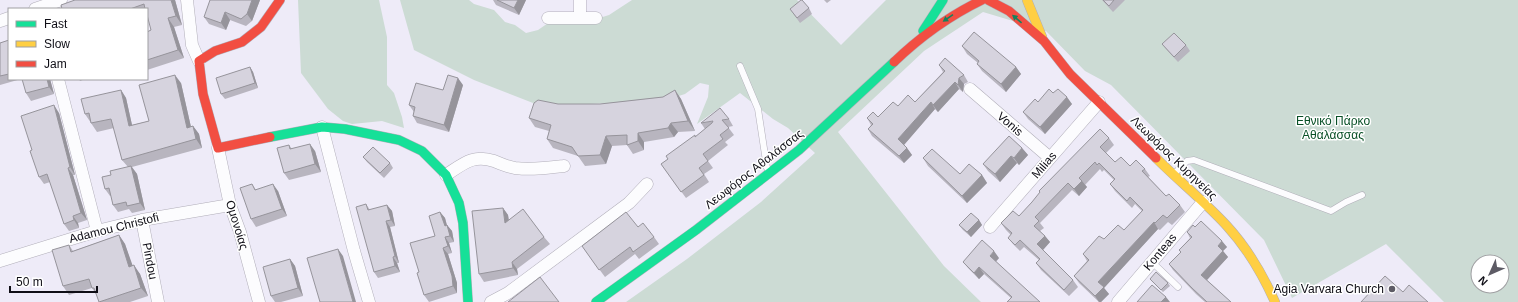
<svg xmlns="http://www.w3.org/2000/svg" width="1518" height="302" viewBox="0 0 1518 302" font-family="Arial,sans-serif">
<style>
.green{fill:#ccdbd4;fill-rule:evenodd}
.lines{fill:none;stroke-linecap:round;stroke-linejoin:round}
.lane-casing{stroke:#b1aeb9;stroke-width:7}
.street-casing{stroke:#b1aeb9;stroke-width:13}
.fast-casing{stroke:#b1aeb9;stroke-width:10}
.slow-casing{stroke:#b1aeb9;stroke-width:10}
.jam-casing{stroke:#b1aeb9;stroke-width:10}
.lane{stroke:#fcfcfe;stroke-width:6}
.street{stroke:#fcfcfe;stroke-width:12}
.fast{stroke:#16e098;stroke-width:9}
.slow{stroke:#ffcf43;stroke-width:9}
.jam{stroke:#f24e42;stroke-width:9}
.wall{fill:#b8b5bf}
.shaded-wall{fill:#96949b}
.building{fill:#d6d3de;stroke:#96949b}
.oneway{fill:#13825e}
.poi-dot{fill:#5d5b65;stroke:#fff;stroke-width:1.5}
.labels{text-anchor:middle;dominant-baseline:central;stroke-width:3;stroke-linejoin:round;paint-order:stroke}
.park-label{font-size:12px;fill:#084f26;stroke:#fff}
.street-label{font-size:12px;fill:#0f0e16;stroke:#fff}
.poi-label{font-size:12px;fill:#0f0e16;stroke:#fff;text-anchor:end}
</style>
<rect width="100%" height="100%" fill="#eeebf8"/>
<path class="green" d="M298 0H379L387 37V85L394 93 402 117 404 128 382 121 352 124 343 121 328 109 301 73Z
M400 0H469L474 4 494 10 505 22 515 25 526 33 538 30 554 19 590 21 609 15 632 0H797L841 45 886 0H1518V302H1444L1386 244 1292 298 1264 240 1111 85 1085 71 1046 31 983 12 924 51 838 132 944 266 981 302H626L687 259 761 202 815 153 788 128 773 119 740 93 697 124 708 97 709 85 700 83 685 94 666 100 552 106 533 103 474 80 414 50ZM1478 262H1502V286H1478Z"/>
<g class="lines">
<g class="lane-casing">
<path id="lane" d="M740 66 758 109 767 168 769 172
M1174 174 1187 161 1194 160 1331 211 1346 202 1362 195
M1152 262 1178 287"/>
</g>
<g class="street-casing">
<path id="street" d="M187 0 192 45 199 61
M35 9 61 0
M548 18H596
M580 18V0
M0 21 9 18
M58 79 97 231
M970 89 1050 158
M322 127 354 251 369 302
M218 148 230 205 240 232 259 302
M446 175C463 164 473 154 494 161 501 164 508 167 515 168 532 170 547 168 564 166
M142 220 158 302
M990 227 1099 102
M0 261 97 231 142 220 230 205
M491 302 508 293 629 203 647 184
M1118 302 1203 202"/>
</g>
<g class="fast-casing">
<path id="fast" d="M923 31 943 0
M270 137 322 127 345 129 399 140 422 151 446 175 459 203 463 223 468 302
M596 302 696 230 799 150 894 62"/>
</g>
<g class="slow-casing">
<path id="slow" d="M1027 0 1042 37
M1156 158C1179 181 1205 202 1227 226 1248 249 1263 275 1275 302"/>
</g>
<g class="jam-casing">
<path id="jam" d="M988 0 1009 11 1044 41 1070 74 1156 158
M894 62C920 37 949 16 982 0
M270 137 218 148 203 94 199 61 215 51 242 42 261 27 280 0"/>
</g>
<use href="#lane" class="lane"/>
<use href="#street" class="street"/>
<use href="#fast" class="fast"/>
<use href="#slow" class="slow"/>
<use href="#jam" class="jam"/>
</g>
<path class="wall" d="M175 0 182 25 174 27 184 58 147 70V32L151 30 147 9H62Z
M260 0 252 21 246 26 230 20 226 30 209 24 204 17Z
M493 0H526L519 15 496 5Z
M824 0H831L827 3Z
M1102 0H1125L1113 12Z
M809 8 812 14 800 23 790 9Z
M9 40V79H21L0 85V43Z
M1162 44 1186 45 1190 51 1178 62 1166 49Z
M962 46 1016 67 1021 74 1006 92 982 71 977 64 978 63 967 54Z
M939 65 964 75 968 82 964 84 963 92 959 89 938 112 935 109 904 145 907 148 912 155 904 163 872 136 868 129 871 125 867 118 878 117 915 102 943 72Z
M250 67 253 72 258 88 225 99 221 94Z
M50 79 54 94 31 101 26 93Z
M79 79H85L80 81Z
M181 83 191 127 193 126 199 134 202 148 132 167 137 174 145 210 132 213 129 209 118 212 113 205 111 196H110L105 189 111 175 128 167 122 160 114 128 97 132 85 114 121 90 126 98 132 125 149 121Z
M463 85 449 132 417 123 413 116 414 112 409 105 443 90Z
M675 90 681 99 695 131 678 132 674 137 644 142V150L633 154 627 145 612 146 606 164 585 166 578 156 553 148 547 139 549 131 535 127 529 118 558 104H600L663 97Z
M1053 93 1072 104 1045 134 1028 119 1023 112Z
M59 113 75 175H73L87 220 78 223 79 228 69 231 64 224 50 182 44 184 39 177 32 150Z
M729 119 733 126 728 127 734 135 725 142 728 145 708 161 713 168 704 174 709 182 686 198 661 164 668 159 705 129 701 123Z
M1109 138 1114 145 1106 153 1115 162 1130 166 1145 169 1150 176 1148 177 1166 196 1180 205 1185 212 1172 225 1168 222 1160 230 1158 229 1104 288 1109 294 1101 302H1099L1079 283 1074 276 1087 261 1083 254 1104 239 1124 230 1142 211 1135 204 1132 208 1115 191 1110 184 1114 180 1104 170 1102 172 1100 169 1085 185 1087 187 1079 196 1072 190 1040 223 1044 228 1040 231 1045 236 1050 242 1043 250 1073 280 1078 287 1069 296 1041 270 1036 263 1039 260 1024 247 1020 251 1013 244 1008 238 1011 235 1006 230 1001 223 1019 216Z
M289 145 292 149 315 151 321 172 289 180 284 173Z
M1022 148 1028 155 1019 165 1017 163 1000 182 988 171 983 164Z
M363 157 390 163 393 168 384 178 367 162Z
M923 158 960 174 982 175 987 183 967 203 928 166Z
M252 184 256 190 278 191 287 216 256 227 251 219Z
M366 204 370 210 387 205 392 211 395 226 390 227 399 263H397L400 272 378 278 374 272Z
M503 208 508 215 509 220 544 237 550 244 517 269 518 275 484 282 479 274Z
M440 212 445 218 447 225 452 231 454 242 449 243 452 253 448 254 457 283V293L429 302 424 295 419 272 435 236Z
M979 220 982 225 971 237 963 230 959 225Z
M638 227 654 237 659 244 639 259 635 254 605 277 582 246Z
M1195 227 1227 247 1223 251 1228 257 1207 280 1231 302H1205L1196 294 1173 270 1169 264 1181 253 1179 250 1190 238 1187 232Z
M119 235 125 244 132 266 140 274 148 296 130 302H99L96 294 92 288 69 295 63 286 69 245 73 251Z
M999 258 996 262 1040 302 1011 298 984 274 979 279 968 268 963 262Z
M290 259 295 266 303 296 281 302H275L271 296Z
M1150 279 1168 283 1170 286 1163 292Z"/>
<path class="shaded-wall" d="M171 0H175L182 25 176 16Z
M252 0H260L252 21 247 14Z
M518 0H526L519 15 514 8Z
M225 12 230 20 226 30 221 23Z
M168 18 174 27 184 58 178 50Z
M250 67 253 72 258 88 255 83Z
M1016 67 1021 74 1006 92 1001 84Z
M175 75 181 83 193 136 187 128Z
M458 78 463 85 449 132 444 125Z
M959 78 964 84 963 92 958 85Z
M47 79H50L54 94 49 87Z
M955 82 959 89 938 112 933 105Z
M121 90 126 98 134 134 129 126Z
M675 90 681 99 695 131 688 121Z
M1067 97 1072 104 1045 134 1040 127Z
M931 102 935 109 903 146 898 139Z
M54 105 59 113 75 175 70 167Z
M671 123 678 132 674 137 668 128Z
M193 126 199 134 202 148 196 139Z
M638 133 644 142V150L638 141Z
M606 136 612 146 606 164 600 155Z
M310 144 315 151 321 172 315 164Z
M907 148 912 155 904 163 899 156Z
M1022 148 1028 155 1019 165 1014 158Z
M1011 156 1017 163 1000 182 995 174Z
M131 166 137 174 145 210 140 203Z
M68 168 73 175 87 220 81 213Z
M982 175 987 183 967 203 962 196Z
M1082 181 1087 187 1079 196 1074 189Z
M273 184 278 191 287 216 282 209Z
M387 205 392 211 395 226 391 220Z
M503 208 508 215 510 231 505 223Z
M440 212 445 218 447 226V225L452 231 454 242 450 236 445 226Z
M73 216 78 223 79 228 74 220Z
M979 220 982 225 971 237 967 232Z
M386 221 390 227 399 263 395 256Z
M1154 222 1158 229 1104 288 1109 294 1101 302H1099L1095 296 1098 282Z
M119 235 125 244 136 275 129 267Z
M1045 236 1050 242 1042 251 1037 244Z
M445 237 449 243 452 253 448 246Z
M1222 241 1227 247 1223 251 1228 257 1206 281 1201 275 1218 246Z
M443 248 448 254 457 283V293L453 286Z
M338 249 343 256 356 302H353Z
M994 251 999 258 994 263 990 256Z
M393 257 397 263 400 272 395 266Z
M290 259 295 266 303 296 298 288Z
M512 262 517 269 518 275 513 268Z
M134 265 140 274 148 296 141 288Z
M979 267 984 274 979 279 974 273Z
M1166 297 1170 302H1161Z"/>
<path class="building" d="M75 0H171L176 16 168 18 178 50 147 60V32L151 30 147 15V9H145L144 4 130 9H62L61 5Z
M210 0H252L247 14 241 19 225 12 221 23 204 17Z
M497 0H518L514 8Z
M801 0H802L809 8 797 18 790 9Z
M1103 0H1114L1109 6Z
M974 32 1016 67 1001 84 977 64 979 61 962 46Z
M1174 33 1186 45 1174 57 1162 44Z
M9 40V74L0 76V43Z
M945 58 964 75 959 78 958 85 955 82 933 105 931 102 898 139 907 148 899 156 868 129 873 124 867 118 873 112 878 117 893 102 898 106 908 95 915 102 945 71 939 65Z
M250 67 255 83 221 94 216 78Z
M175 75 187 128 193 126 196 139 122 160 111 119 91 123 89 113 85 114 81 99 121 90 129 126 149 121 139 85Z
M448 75 458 78 444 125 413 116 415 107 409 105 416 83 443 90Z
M22 79H47L49 87 26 93Z
M1049 89 1053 93 1058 89 1067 97 1040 127 1023 112 1035 99 1038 102Z
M675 90 688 121 671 123 668 128 638 133V141L627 145V135L606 136 600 155 578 156 572 147 547 139 551 125 529 118 534 103 538 100 558 104H600L663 97Z
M54 105 70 167 68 168 81 213 73 216 74 220 64 224 47 174 39 177 30 151 32 150 21 116Z
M720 108 729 119 722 120 729 128 720 135 723 139 703 154 708 161 699 168 704 175 681 192 661 164 668 159 666 156 695 135V137L712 123 713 121 701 123Z
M1100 129 1109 138 1100 147 1115 162 1121 157 1130 166 1136 160 1145 169 1142 171 1166 196 1169 194 1180 205 1167 218 1163 215 1155 223 1154 222 1098 282 1104 287 1095 296 1074 276 1089 260 1083 254 1099 236 1104 239 1118 225 1124 230 1143 210 1130 197 1127 201 1110 184 1115 179 1099 163 1097 165 1095 162 1079 178 1082 181 1074 189 1068 183 1035 217 1039 221 1034 226 1045 236 1037 244 1073 280 1064 290 1036 263 1040 259 1020 240 1015 245 1008 238 1012 233 1001 223 1013 211 1019 216 1032 202 1040 192 1039 191Z
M1009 136 1022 148 1014 158 1011 156 995 174 983 164Z
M310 144 315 164 284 173 277 148 289 145 290 149Z
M373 147 390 163 380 173 363 157Z
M932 149 960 174 969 164 982 175 962 196 923 158Z
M131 166 140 203 127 206 126 202 113 205 109 188 105 189 102 177 111 175 110 171Z
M252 184 255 190 273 184 282 209 251 219 240 188Z
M366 204 368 210 387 205 391 220 386 221 395 256 393 257 395 266 374 272 356 207Z
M503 208 505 223 523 209 544 237 512 262 513 268 479 274 472 211Z
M440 212 445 226 447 225 450 236 445 237 448 246 443 248 452 276 453 286 424 295 417 273 419 272 410 243 435 236 429 216Z
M626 212 638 227 643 223 654 237 633 252 630 247 599 270 582 246Z
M971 213 979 220 967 232 959 225Z
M1201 221 1222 241 1218 246 1223 251 1201 275 1231 302H1207L1192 288 1169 264 1181 252 1179 250 1192 237 1187 232 1193 225 1195 227Z
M119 235 129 267 134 265 141 288 99 302 94 288H92L89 279 63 286 52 250 69 245 71 252Z
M982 240 994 251 990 256 1040 302H1007L1012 297 979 267 974 273 963 262Z
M338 249 353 302H320L307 258Z
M290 259 298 288 271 296 263 267Z
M1156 272 1168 283 1161 290 1150 279Z
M1385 276 1403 292 1409 285 1428 302H1361Z
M540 277 559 302H508Z
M1152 285 1166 297 1161 302H1137Z"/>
<defs><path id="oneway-solid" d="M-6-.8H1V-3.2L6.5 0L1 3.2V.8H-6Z"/></defs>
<g class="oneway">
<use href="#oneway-solid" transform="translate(948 18) rotate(146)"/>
<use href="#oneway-solid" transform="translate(1017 19) rotate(-140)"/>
</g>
<circle class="poi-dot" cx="1392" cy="289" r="4"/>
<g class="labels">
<g class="park-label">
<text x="1333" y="121">Εθνικό Πάρκο<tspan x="1333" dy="14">Αθαλάσσας</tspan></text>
</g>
<g class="street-label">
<text transform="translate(1010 124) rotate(41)">Vonis</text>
<text transform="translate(1174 158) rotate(44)">Λεωφόρος Κυρηνείας</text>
<text transform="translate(1044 165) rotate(-49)">Milias</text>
<text transform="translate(754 169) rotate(-38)">Λεωφόρος Αθαλάσσας</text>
<text transform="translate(237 225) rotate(73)">Ομονοίας</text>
<text transform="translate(114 228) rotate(-14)">Adamou Christofi</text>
<text transform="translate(1160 252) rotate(-50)">Konteas</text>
<text transform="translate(150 261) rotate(79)">Pindou</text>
</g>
<g class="poi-label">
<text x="1384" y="289">Agia Varvara Church</text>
</g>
</g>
<rect x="8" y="8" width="140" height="72" fill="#ffffff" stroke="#9f9fa2"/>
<rect x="16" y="21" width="20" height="6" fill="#16e098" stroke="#9f9fa2"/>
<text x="44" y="28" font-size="12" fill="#0f0e16">Fast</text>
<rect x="16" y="41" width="20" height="6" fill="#ffcf43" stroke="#9f9fa2"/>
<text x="44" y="48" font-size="12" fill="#0f0e16">Slow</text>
<rect x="16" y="61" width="20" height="6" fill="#f24e42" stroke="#9f9fa2"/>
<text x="44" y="68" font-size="12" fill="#0f0e16">Jam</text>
<g transform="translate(1490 274) rotate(225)"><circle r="19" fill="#ffffff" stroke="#9f9fa2"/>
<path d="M0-3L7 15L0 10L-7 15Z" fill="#5d5b65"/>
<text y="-6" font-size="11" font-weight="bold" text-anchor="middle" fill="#0f0e16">N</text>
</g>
<path d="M10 286v6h87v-6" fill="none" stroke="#0f0e16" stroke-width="2"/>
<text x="16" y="286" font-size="12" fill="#0f0e16" stroke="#ffffff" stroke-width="3" paint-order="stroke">50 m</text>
</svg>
